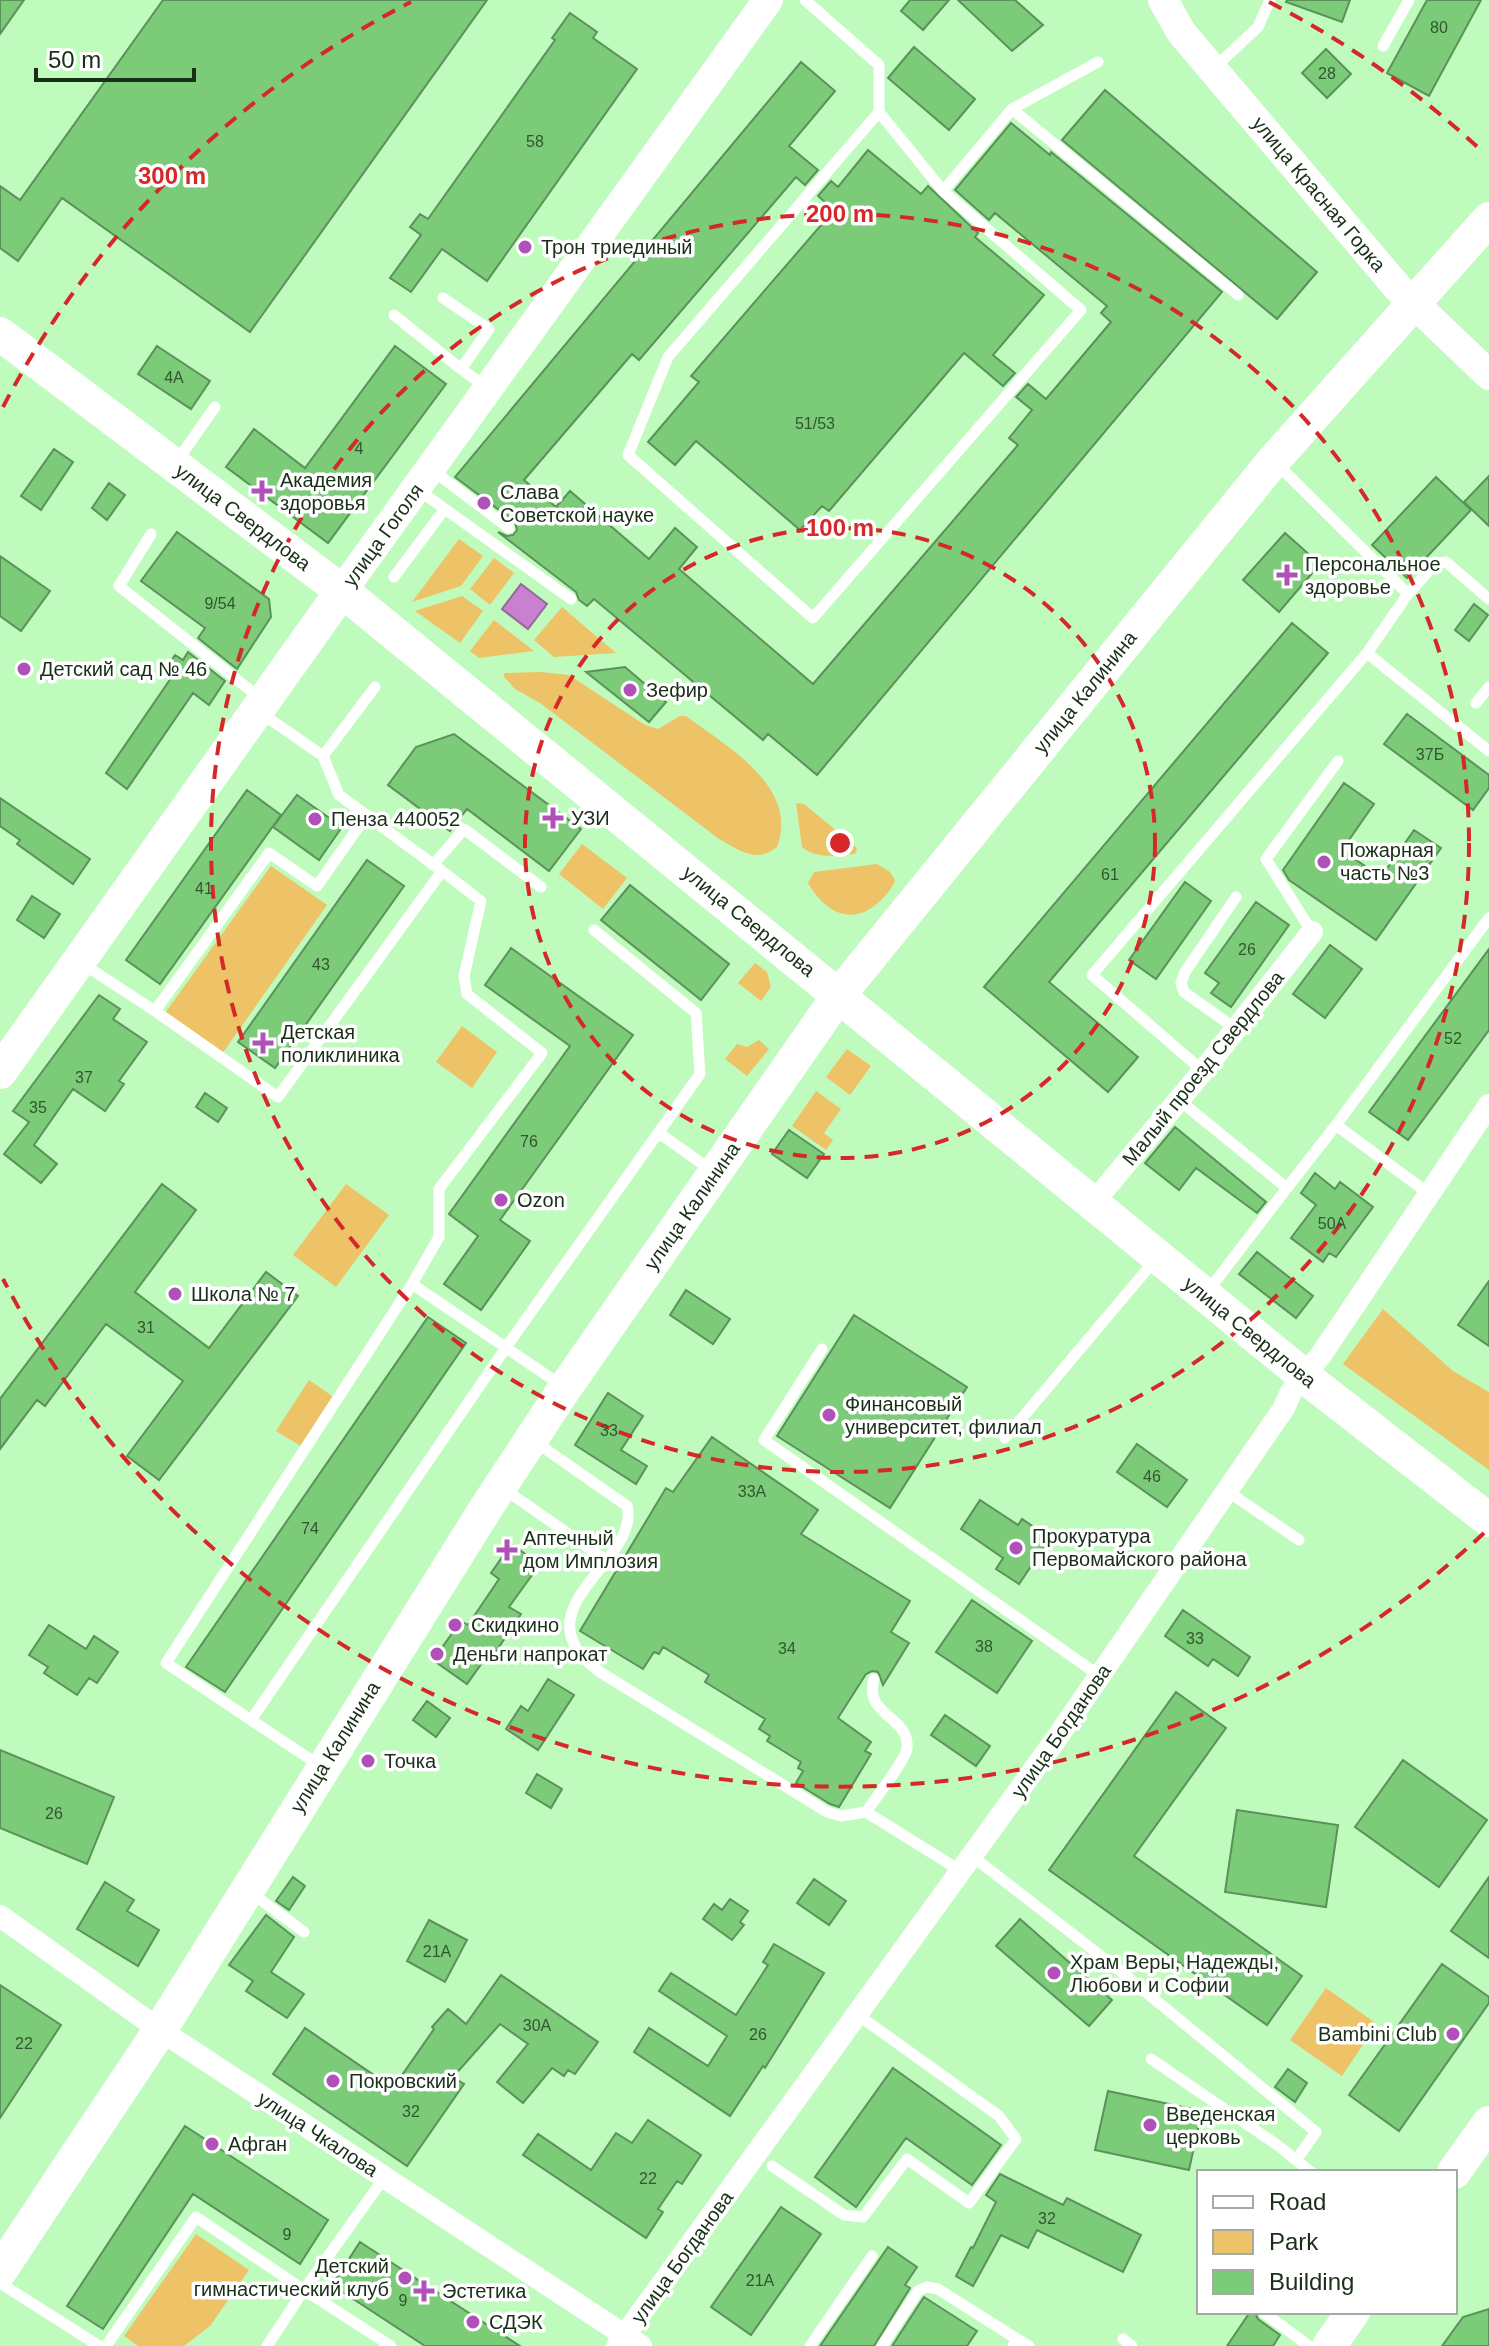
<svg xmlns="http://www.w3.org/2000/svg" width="1489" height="2346" viewBox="0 0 1489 2346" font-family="Helvetica,sans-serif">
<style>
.green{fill:#eec267}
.water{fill:#c980d0;stroke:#946899;stroke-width:2}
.building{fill:#7bcb79;stroke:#5b915a;stroke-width:2}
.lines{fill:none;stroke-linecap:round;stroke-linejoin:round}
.service{stroke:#fff;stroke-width:11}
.minor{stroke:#fff;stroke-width:22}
.secondary{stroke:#fff;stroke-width:30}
.primary{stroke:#fff;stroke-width:34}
.ring{fill:none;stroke:#d62828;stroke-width:4;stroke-dasharray:14 10}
.poi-dot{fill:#b051ba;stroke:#fff;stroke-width:3}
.labels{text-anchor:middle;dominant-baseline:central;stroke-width:7;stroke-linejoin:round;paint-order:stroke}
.number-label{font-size:16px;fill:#325630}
.street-label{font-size:20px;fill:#192f18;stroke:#fff}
.poi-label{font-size:20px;fill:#192f18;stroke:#fff;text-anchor:start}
.centre{fill:#d62828;stroke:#fff;stroke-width:4}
.ring-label{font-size:24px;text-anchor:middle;font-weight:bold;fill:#d62828;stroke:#fff;stroke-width:7;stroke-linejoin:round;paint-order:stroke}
</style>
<rect width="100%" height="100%" fill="#c0fbbe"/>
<path class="green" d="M459 539 483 556 461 586 412 602Z
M494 558 514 573 490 605 470 589Z
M462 596 483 611 460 643 415 611Z
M562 607 616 653 554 657 534 640Z
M494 620 534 651 479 658 470 651Z
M541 672 569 675 645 725 658 729 680 716H686C726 746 800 787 777 847 756 864 739 850 719 839L540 703 515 689 504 677V673Z
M796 803 804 804 855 846 857 850 855 854C836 855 818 860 802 847Z
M582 844 627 878 603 909 559 874Z
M877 864 890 872 895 880C892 889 887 894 880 901 853 927 825 913 808 883L814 872Z
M271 866 327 905 222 1054 165 1013Z
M755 963 767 972 771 987 761 1001 738 983Z
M462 1026 497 1052 472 1088 436 1062Z
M759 1040 769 1049 747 1076 725 1059 737 1044 747 1047Z
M847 1049 871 1066 850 1095 826 1077Z
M816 1091 841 1109 824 1133 833 1140 826 1150 792 1126Z
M346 1184 389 1215 336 1287 293 1255Z
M1383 1309 1453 1371 1489 1392V1470L1343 1364Z
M309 1380 338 1400 306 1449 276 1431Z
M1326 1988 1377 2024 1342 2076 1290 2040Z
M196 2234 249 2270 210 2326 184 2346H138L124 2336Z"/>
<path class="water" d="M521 584 547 604 528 629 502 609Z"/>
<path class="building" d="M0 0H24L0 34Z
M163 0H487L250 332 62 198 18 261 0 248V186L20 200Z
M910 0H949L923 30 901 11Z
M958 0H1015L1043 25 1012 51Z
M1287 0H1350L1342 22 1286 2Z
M1427 0H1481L1429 96 1387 73Z
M570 13 597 32 593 38 637 69 487 281 442 249 411 292 390 278 421 235 410 227 420 214 428 219 555 40 552 38Z
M914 47 975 99 949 130 888 78Z
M1326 49 1351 74 1327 98 1302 73Z
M801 62 835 91 789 146 818 170 805 185 796 177 639 360 632 354 524 480 556 507 570 491 649 559 675 528 697 547 679 569 813 684 1018 445 1009 438 1032 410 1016 397 1028 384 1046 399 1111 322 1101 313 1107 306 995 213 989 220 955 190 1011 123 1050 155 1051 152 1222 292 817 775 768 734 763 740 594 599 587 606 579 600 576 592 498 532 507 536 513 535 517 530 515 522 455 477Z
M1105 90 1317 272 1277 319 1062 140Z
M868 150 921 194 928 186 978 233 975 237 1044 295 993 355 1015 373 1003 386 964 353 829 511 822 506 800 530 696 441 675 465 648 442 699 382 691 376 834 210 818 196 831 181 838 187Z
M157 346 210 381 191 409 138 374Z
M395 346 446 384 328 543 226 467 254 429 305 468Z
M54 449 73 462 41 510 21 496Z
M1489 476V526L1464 502Z
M1436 477 1471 510 1407 578 1372 545Z
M109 483 125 495 107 520 92 508Z
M177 532 269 599 271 617 237 669 198 638 205 628 141 581Z
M1285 533 1320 564 1279 612 1243 580Z
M0 556 50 591 21 631 0 616Z
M1474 604 1488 615 1469 641 1455 630Z
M1292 623 1328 653 1049 982 1138 1057 1108 1092 984 987Z
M188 652 225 681 209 705 193 693 127 789 106 773 171 678 163 673 175 655 183 660Z
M625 667 666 702 649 722 586 672Z
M1407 714 1489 775V788L1473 810 1384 744Z
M454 734 581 829 549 871 467 809 450 831 388 785 416 747Z
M1344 783 1374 804 1342 850 1381 877 1414 830 1441 848 1376 940 1289 880 1283 870Z
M247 790 281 815 160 984 126 960Z
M297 795 342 827 319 860 273 827Z
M0 798 90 859 73 884 17 844 20 840 0 826Z
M367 860 404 886 275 1068 238 1042Z
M1185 882 1211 901 1156 979 1129 960Z
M630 885 729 964 701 1000 601 920Z
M32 896 60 914 44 938 17 920Z
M1256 902 1289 925 1231 1007 1211 993 1219 983 1205 973Z
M1330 945 1362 969 1325 1018 1293 994Z
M511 948 633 1035 500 1220 530 1241 481 1310 444 1284 478 1236 449 1214 570 1046 485 985Z
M1489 949V1030L1408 1140 1369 1112Z
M99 995 120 1009 113 1019 147 1042 119 1081 124 1084 105 1111 73 1089 34 1145 57 1164 41 1183 4 1154 29 1122 13 1111Z
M205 1093 227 1108 218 1122 196 1107Z
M1175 1127 1266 1202 1257 1213 1196 1168 1179 1190 1145 1163Z
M789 1130 824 1154 807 1178 772 1154Z
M1315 1173 1335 1189 1340 1182 1373 1207 1336 1257 1329 1253 1323 1262 1291 1238 1316 1205 1301 1193Z
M162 1184 196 1210 135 1292 209 1348 266 1272 298 1296 159 1480 127 1456 183 1381 106 1324 45 1406 37 1400 0 1449V1399Z
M1257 1252 1313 1296 1296 1318 1239 1274Z
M1489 1281V1346L1458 1325Z
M686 1290 730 1319 713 1344 670 1315Z
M854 1315 967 1387 890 1508 777 1436Z
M428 1317 466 1343 225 1692 186 1667Z
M608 1393 643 1416 621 1450 647 1466 636 1484 575 1445Z
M712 1437 818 1510 801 1534 910 1601 891 1632 909 1643 883 1685 878 1672 872 1671 866 1674 838 1718 871 1742 865 1751 871 1754 839 1807 830 1804 796 1783 803 1771 798 1768 801 1762 767 1741 770 1736 759 1729 765 1719 705 1682 709 1675 663 1647 659 1654 654 1652 643 1669 580 1631 666 1488 673 1492Z
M1137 1444 1187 1480 1167 1507 1117 1472Z
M980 1500 1018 1525 1022 1519 1050 1538 1019 1584 996 1569 1003 1558 961 1529Z
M511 1544 540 1564 509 1607 521 1614 491 1659 487 1656 467 1684 433 1660 461 1621 468 1625 499 1579 491 1573Z
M972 1600 1032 1641 997 1693 936 1652Z
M1183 1610 1250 1657 1238 1676 1213 1659 1208 1666 1165 1636Z
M49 1625 86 1649 94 1636 118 1652 97 1683 89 1678 77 1695 44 1673 48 1667 29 1655Z
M548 1679 574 1695 538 1750 506 1729 521 1706 528 1711Z
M1176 1692 1226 1728 1134 1856 1302 1976 1267 2025 1049 1870Z
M427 1701 450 1718 436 1737 413 1720Z
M945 1715 990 1746 976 1766 931 1735Z
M0 1750 114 1797 87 1864 0 1828Z
M1403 1760 1487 1820 1439 1887 1355 1827Z
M537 1774 562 1789 551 1808 526 1793Z
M1237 1810 1338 1825 1326 1907 1225 1892Z
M293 1877 305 1886 289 1910 276 1901Z
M1489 1877V1958L1451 1931Z
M814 1879 846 1901 829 1925 797 1903Z
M105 1882 134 1900 127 1911 159 1930 138 1966 77 1929Z
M730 1899 748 1911 740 1922 744 1925 732 1940 703 1919 714 1904 722 1910Z
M266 1915 294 1937 271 1972 304 1994 287 2018 246 1991 253 1981 229 1965Z
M1020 1919 1112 2000 1089 2026 996 1946Z
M429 1920 467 1940 445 1982 407 1961Z
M774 1944 824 1973 765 2068 763 2066 730 2116 634 2052 649 2028 708 2066 727 2036 659 1991 671 1973 736 2015 768 1965 763 1962Z
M1442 1964 1489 1997V2003L1399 2131 1349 2095Z
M501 1975 598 2042 575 2074 568 2070 564 2076 552 2068 523 2103 497 2082 528 2044 500 2024 453 2077 464 2084 407 2166 273 2074 305 2028 393 2088 434 2029 432 2027 448 2009 466 2024Z
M0 1985 61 2025 0 2118Z
M893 2068 1001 2145 972 2185 906 2138 856 2207 815 2177Z
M1288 2069 1307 2083 1295 2102 1275 2087Z
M1108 2091 1202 2111 1189 2170 1095 2150Z
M648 2120 701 2155 682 2184 677 2181 658 2209 663 2212 646 2238 523 2155 538 2134 591 2170 616 2133 632 2143Z
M185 2126 328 2220 300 2264 193 2194 103 2329 67 2306Z
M1000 2174 1063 2205 1067 2198 1141 2235 1123 2272 1037 2230 1028 2248 1001 2235 973 2286 956 2276 971 2247 973 2248 996 2202 986 2195Z
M781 2207 821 2234 751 2335 711 2307Z
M360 2242 432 2289 520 2346H425L332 2285Z
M888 2247 917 2267 905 2285 910 2288 874 2346H820Z
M924 2297 977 2331 967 2346H892Z
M1489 2309V2346H1442L1463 2317Z
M1250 2312H1255L1258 2319 1280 2335 1273 2346H1227Z"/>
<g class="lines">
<path class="service" d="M805 0 879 65V112L943 191 1081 310 813 618 628 455 668 357 879 112
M1383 46 1409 0
M1213 69 1258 27 1270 0
M1012 109 1098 62
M943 191 1012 109 1238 295
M443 298 489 329 461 369 486 387
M394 315 461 369
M177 461 215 407
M1277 464 1408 594 1435 564 1446 562 1489 599
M432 470 509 528
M417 489 571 599
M151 534 119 586 260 698
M394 577 444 510
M1367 653 1489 751
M1476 703 1489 687
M323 756 375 687
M433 865 464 829 541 887
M442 871 481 901 464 976 467 994 542 1053 439 1189V1237L412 1284 561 1385
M1312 932 1266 859 1338 761
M83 964 155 1011 269 853 317 886 367 815
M155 1011 278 1097 442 871 339 795 323 756 261 713
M1236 1029 1184 992 1181 983 1185 972 1236 897
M1203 1071 1092 975 1367 653 1408 594
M1179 1100 1287 1188 1208 1291
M1336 1125 1489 918
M659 1133 711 1170
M1287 1188 1336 1125 1428 1193
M822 1349 764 1440 1100 1676
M1005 1438 1155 1260
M534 1441 627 1506C642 1561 513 1609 600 1672L827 1812 841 1816 866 1812C874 1800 906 1760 907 1748 910 1716 863 1716 874 1679
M504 1489 606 1560
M1227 1491 1299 1540
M251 1720 166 1663 412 1284
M322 1767 251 1720 507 1346 700 1074 696 1013 594 930
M866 1812 961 1871
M972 1856 1119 1970 1316 2132 1296 2160
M250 1892 304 1932
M1151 2059 1276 2144 1311 2172
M772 2166 844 2215 863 2217 907 2159 969 2203 1016 2139 999 2116 858 2015
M0 2283 99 2346
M1263 2312 1309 2346
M1017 2339 1029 2346
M1123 2339 1132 2346
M106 2346 196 2217 304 2290 384 2178
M267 2346 304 2290 391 2346
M810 2346 872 2256
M882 2346 918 2291 927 2287 938 2289 1017 2339 1013 2346"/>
<path class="minor" d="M1093 1203 1203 1071 1312 932
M0 1916 160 2030 641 2346
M617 2346 1054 1742 1284 1408 1291 1392 1321 1355 1489 1105"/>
<path class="secondary" d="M1163 0 1181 32 1398 288 1489 375
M342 591 768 0"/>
<path class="primary" d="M0 334 351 598 1314 1384 1489 1520
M0 1072 342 591
M1454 2172 1489 2123
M0 2271 160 2030 488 1505 565 1388 839 995 1274 460 1489 219
M1329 2346 1353 2312"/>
</g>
<g class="ring">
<circle cx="840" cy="843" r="315"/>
<circle cx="840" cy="843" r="629"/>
<path d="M1484 1533A944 944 0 0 1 3 1279M3 407A944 944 0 0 1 411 2M1269 2A944 944 0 0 1 1484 153"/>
</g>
<g class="poi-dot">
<circle cx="525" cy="247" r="8"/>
<path d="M258 479h8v8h8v8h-8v8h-8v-8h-8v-8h8z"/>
<circle cx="484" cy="503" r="8"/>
<path d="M1283 563h8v8h8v8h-8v8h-8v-8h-8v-8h8z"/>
<circle cx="24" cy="669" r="8"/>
<circle cx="630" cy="690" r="8"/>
<path d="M549 806h8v8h8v8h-8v8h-8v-8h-8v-8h8z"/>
<circle cx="315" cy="819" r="8"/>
<circle cx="1324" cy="862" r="8"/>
<path d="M259 1031h8v8h8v8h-8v8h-8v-8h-8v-8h8z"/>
<circle cx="501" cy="1200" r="8"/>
<circle cx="175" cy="1294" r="8"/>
<circle cx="829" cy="1415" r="8"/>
<circle cx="1016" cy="1548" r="8"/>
<path d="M503 1538h8v8h8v8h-8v8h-8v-8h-8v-8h8z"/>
<circle cx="455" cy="1625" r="8"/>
<circle cx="437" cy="1654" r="8"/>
<circle cx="368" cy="1761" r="8"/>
<circle cx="1054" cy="1973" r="8"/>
<circle cx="1453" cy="2034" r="8"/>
<circle cx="333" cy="2081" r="8"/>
<circle cx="1150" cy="2125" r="8"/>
<circle cx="212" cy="2144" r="8"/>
<circle cx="405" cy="2278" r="8"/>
<path d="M420 2279h8v8h8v8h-8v8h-8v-8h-8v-8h8z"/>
<circle cx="473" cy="2322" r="8"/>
</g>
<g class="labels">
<g class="number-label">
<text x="1439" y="27">80</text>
<text x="1327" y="73">28</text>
<text x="535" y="141">58</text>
<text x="174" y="377">4А</text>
<text x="815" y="423">51/53</text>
<text x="359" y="448">4</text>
<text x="220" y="603">9/54</text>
<text x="1430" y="754">37Б</text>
<text x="1110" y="874">61</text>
<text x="204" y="888">41</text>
<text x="1247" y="949">26</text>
<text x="321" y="964">43</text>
<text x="1453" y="1038">52</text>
<text x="84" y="1077">37</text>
<text x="38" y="1107">35</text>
<text x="529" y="1141">76</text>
<text x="1332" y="1223">50А</text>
<text x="146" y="1327">31</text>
<text x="609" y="1430">33</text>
<text x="1152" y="1476">46</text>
<text x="752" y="1491">33А</text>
<text x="310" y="1528">74</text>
<text x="1195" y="1638">33</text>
<text x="984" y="1646">38</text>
<text x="787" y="1648">34</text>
<text x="54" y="1813">26</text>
<text x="437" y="1951">21А</text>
<text x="537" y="2025">30А</text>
<text x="758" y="2034">26</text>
<text x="24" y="2043">22</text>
<text x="411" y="2111">32</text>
<text x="648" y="2178">22</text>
<text x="1047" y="2218">32</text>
<text x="287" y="2234">9</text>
<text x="760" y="2280">21А</text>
<text x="403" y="2300">9</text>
</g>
<g class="street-label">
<text transform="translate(1319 194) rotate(50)">улица Красная Горка</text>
<text transform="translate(243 517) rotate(37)">улица Свердлова</text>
<text transform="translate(383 535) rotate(-54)">улица Гоголя</text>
<text transform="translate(1085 692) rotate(-51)">улица Калинина</text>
<text transform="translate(749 921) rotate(39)">улица Свердлова</text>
<text transform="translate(1203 1068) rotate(-51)">Малый проезд Свердлова</text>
<text transform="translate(692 1206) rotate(-55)">улица Калинина</text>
<text transform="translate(1250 1332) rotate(39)">улица Свердлова</text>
<text transform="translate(1061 1731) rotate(-55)">улица Богданова</text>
<text transform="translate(335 1747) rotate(-58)">улица Калинина</text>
<text transform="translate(318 2134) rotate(33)">улица Чкалова</text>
<text transform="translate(682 2257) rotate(-54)">улица Богданова</text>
</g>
<g class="poi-label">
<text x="541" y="247">Трон триединый</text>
<text x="280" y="480">Академия<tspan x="280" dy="23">здоровья</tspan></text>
<text x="500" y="492">Слава<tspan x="500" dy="23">Советской науке</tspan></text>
<text x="1305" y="564">Персональное<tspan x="1305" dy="23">здоровье</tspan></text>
<text x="40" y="669">Детский сад № 46</text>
<text x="646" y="690">Зефир</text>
<text x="571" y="818">УЗИ</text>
<text x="331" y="819">Пенза 440052</text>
<text x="1340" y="850">Пожарная<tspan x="1340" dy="23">часть №3</tspan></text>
<text x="281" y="1032">Детская<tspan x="281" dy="23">поликлиника</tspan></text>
<text x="517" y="1200">Ozon</text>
<text x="191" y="1294">Школа № 7</text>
<text x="845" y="1404">Финансовый<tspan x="845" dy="23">университет, филиал</tspan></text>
<text x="1032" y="1536">Прокуратура<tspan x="1032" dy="23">Первомайского района</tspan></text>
<text x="523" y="1538">Аптечный<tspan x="523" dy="23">дом Имплозия</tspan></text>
<text x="471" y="1625">Скидкино</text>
<text x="453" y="1654">Деньги напрокат</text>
<text x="384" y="1761">Точка</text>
<text x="1070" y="1962">Храм Веры, Надежды,<tspan x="1070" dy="23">Любови и Софии</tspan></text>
<text x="1437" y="2034" text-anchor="end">Bambini Club</text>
<text x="349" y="2081">Покровский</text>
<text x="1166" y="2114">Введенская<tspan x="1166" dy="23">церковь</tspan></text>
<text x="228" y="2144">Афган</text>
<text x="389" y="2266" text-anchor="end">Детский<tspan x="389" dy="23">гимнастический клуб</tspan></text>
<text x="442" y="2291">Эстетика</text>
<text x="489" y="2322">СДЭК</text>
</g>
</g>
<circle cx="840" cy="843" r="12" class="centre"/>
<g class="ring-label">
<text x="172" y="184">300 m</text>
<text x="840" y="222">200 m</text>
<text x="840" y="536">100 m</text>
</g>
<rect x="1197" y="2170" width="260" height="144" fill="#ffffff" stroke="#a3aca3" stroke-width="2"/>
<rect x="1213" y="2196" width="40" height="12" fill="#ffffff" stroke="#a3aca3" stroke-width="2"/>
<text x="1269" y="2210" font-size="24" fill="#192f18">Road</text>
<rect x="1213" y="2230" width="40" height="24" fill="#eec267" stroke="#a3aca3" stroke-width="2"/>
<text x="1269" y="2250" font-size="24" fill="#192f18">Park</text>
<rect x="1213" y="2270" width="40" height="24" fill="#7bcb79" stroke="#a3aca3" stroke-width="2"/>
<text x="1269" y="2290" font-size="24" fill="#192f18">Building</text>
<path d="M36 68v12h158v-12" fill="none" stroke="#192f18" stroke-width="4"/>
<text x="48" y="68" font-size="24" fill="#192f18" stroke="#ffffff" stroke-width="6" paint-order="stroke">50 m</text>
</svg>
